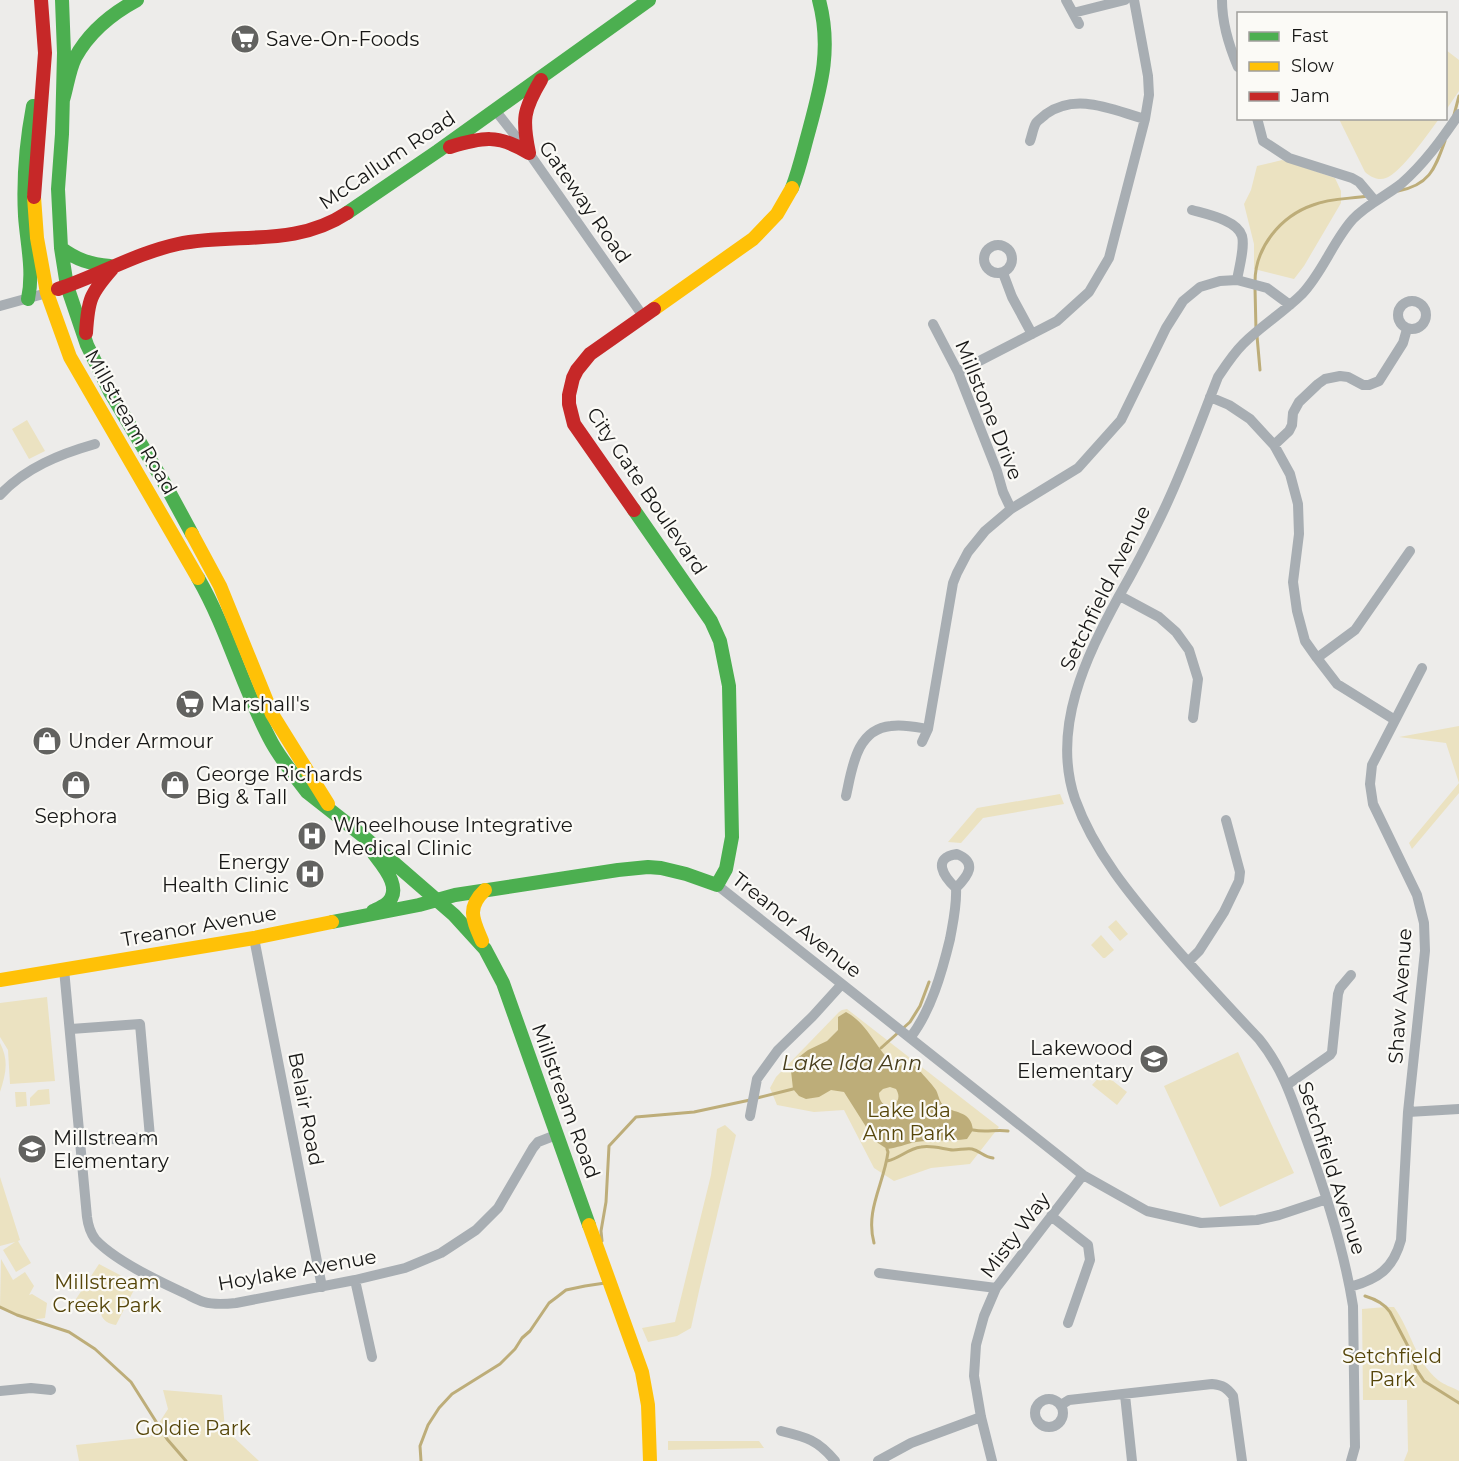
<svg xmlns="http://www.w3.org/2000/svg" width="1459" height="1461" viewBox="0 0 1459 1461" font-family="Montserrat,sans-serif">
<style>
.green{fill:#ebe2c1}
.water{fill:#bdad79;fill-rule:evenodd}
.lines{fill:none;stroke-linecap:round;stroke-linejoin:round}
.stream{stroke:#bdad79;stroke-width:3}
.street{stroke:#a8aeb3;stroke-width:10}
.fast{stroke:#4caf50;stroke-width:14}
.slow{stroke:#ffc107;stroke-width:14}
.jam{stroke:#c62828;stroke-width:14}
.labels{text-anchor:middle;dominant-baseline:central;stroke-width:4.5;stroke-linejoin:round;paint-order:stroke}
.poi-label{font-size:20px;fill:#171716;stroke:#fbfaf6;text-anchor:start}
.street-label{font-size:20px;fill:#171716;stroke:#fbfaf6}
.park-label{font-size:20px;fill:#56460a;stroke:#fbfaf6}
.water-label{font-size:21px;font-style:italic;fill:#473d1c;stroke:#fbfaf6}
</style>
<rect width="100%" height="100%" fill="#edecea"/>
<path class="green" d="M1446 50 1459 60V91L1446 110Z
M1339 119H1439C1430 131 1400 174 1386 178 1378 181 1371 177 1365 172Z
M1282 160 1335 178 1341 191V203L1304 266 1294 279 1254 269V244L1244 204 1251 190 1257 166Z
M27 420 45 451 29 459 12 429Z
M1459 726V793L1412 849 1409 843 1459 783 1446 743 1399 737Z
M1060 794 1064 804 983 818 961 843 948 842 977 808Z
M1116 920 1128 934 1120 941 1108 927Z
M1101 935 1114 950 1105 958H1103L1091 945Z
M47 997 55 1081 10 1084 8 1050 0 1037V1003Z
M847 1009 999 1127 970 1164 931 1168 894 1181 874 1168 844 1110 814 1112 777 1105 770 1088 776 1077 839 1012 842 1010Z
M0 1043C9 1060 6 1074 0 1092Z
M1238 1052 1294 1173 1220 1207 1164 1086Z
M1103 1073 1127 1092 1117 1105 1092 1085Z
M49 1089 50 1104 30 1106V1098L38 1090Z
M15 1092H26L27 1106 16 1107Z
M725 1125 736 1135 699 1291 691 1328 677 1336 648 1342 642 1328 675 1322 711 1175 717 1129Z
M0 1177 20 1240 18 1241 31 1263 16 1272 3 1250 15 1242 0 1246Z
M1 1259 13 1280 25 1272 34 1286 29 1295 32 1294 47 1303 45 1318C26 1321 17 1316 0 1308Z
M99 1264 137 1284 116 1325C109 1324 103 1321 101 1314L94 1312 85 1311 75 1306 76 1299Z
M1386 1307H1394C1411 1330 1415 1361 1438 1380 1444 1385 1452 1387 1459 1391V1461H1404L1408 1451 1407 1400H1363L1362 1309Z
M163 1390 222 1395 225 1429 259 1461H79L76 1445 150 1437 168 1409Z
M668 1441H759L764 1448 668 1450Z"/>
<path class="water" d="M846 1012C869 1024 877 1052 897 1067L910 1062C914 1064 933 1085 936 1090 939 1096 939 1102 945 1107 957 1114 971 1111 973 1130L967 1139C950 1142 933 1139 916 1142 906 1144 897 1148 887 1149L875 1141 844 1092 831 1090 819 1097 806 1099 799 1096 793 1089 791 1071 795 1060 808 1050 827 1041 838 1030V1017ZM890 1087 896 1089C900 1096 899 1100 894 1106 885 1107 879 1103 879 1093L883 1089Z"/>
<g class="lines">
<path class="stream" d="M1454 115 1459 96
M1398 191C1430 185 1435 168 1445 141
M1255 282C1255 247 1281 216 1313 205 1330 198 1350 199 1368 196
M1255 288 1256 330
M1257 336 1260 370
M881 1048 910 1022 920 1006 929 982
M757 1098 793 1089
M973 1130C987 1133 995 1129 1008 1131
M887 1161C901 1158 907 1149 921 1147 932 1145 943 1149 953 1150 959 1150 967 1148 972 1149 980 1151 984 1157 993 1158
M602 1241 601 1231 606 1202 609 1146 636 1117 694 1112 750 1100
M874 1243C865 1210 884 1184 888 1152L887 1149
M1365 1296C1375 1299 1384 1303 1390 1312L1411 1352 1416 1369 1424 1381 1459 1403
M0 1307 17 1315 69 1332 95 1349 131 1382 167 1439 186 1461
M421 1461 420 1446 428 1425 439 1408 452 1394 500 1364 515 1349 522 1338 530 1331 549 1303 557 1297 566 1290 585 1286 605 1283"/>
<path class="street" d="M1066 0 1079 24
M1222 0C1222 23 1229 46 1238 67
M1073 13 1125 0
M495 110 529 153 643 316
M1257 118 1263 141 1289 158 1352 178 1359 182 1375 201
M1030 141C1032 136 1033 128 1036 123 1038 120 1043 117 1046 114 1077 92 1112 110 1145 119
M1192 210C1206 214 1237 220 1242 236 1245 247 1239 268 1237 280
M984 259a14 14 0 1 1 28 0a14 14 0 1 1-28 0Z
M1003 273 1012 297 1032 334
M1398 315a14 14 0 1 1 28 0a14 14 0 1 1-28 0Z
M0 306 47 293
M933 324 958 372 997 471 1003 492 1011 509
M958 372 1057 321 1089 292 1109 258 1145 119 1149 95 1148 76 1134 0
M1210 397 1229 405 1250 419 1274 445 1290 474 1298 504 1299 534 1293 582 1297 611 1305 641 1317 658 1337 684 1395 720
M1274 445 1289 431 1292 425 1293 413 1299 402 1318 384 1325 379 1340 376 1348 377 1363 385H1369L1379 381 1403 343 1407 329
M0 495C25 468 60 454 95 444
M1120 596 1159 617 1176 632 1189 650 1198 679 1193 718
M1317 658 1355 630 1410 551
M922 742 928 729 953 583 957 573 968 552 985 531 1011 509 1078 468 1121 420 1166 328 1183 301 1200 287 1220 281 1237 280 1267 288 1290 305
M846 796C852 769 856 729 891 726 903 724 916 727 928 729
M717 885 1083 1175 1147 1211 1201 1223 1257 1220 1279 1215 1327 1199
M254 938 322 1287
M1188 962 1199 951 1224 912 1239 881 1240 872 1226 820
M64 969 87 1217C88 1225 90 1232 95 1239 114 1260 156 1280 182 1292 189 1295 197 1300 204 1302 214 1305 226 1304 236 1303L355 1280 405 1268 441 1253 476 1230 498 1208 533 1148 538 1142 556 1135
M71 1029 140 1024 150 1137 80 1141
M910 1038C931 1011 942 972 950 939 953 922 957 906 956 888 944 877 931 858 957 854 978 863 968 876 956 888
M1287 1085 1330 1055 1332 1052 1338 994 1340 988 1351 975
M1408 1112 1459 1109
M750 1116 757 1079 778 1050 812 1017 841 985
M1051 1216 1088 1245 1090 1260 1068 1323
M879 1273 996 1288
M355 1280 372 1357
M1350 1287C1378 1279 1393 1269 1401 1240L1408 1112 1425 951 1424 923 1417 895 1373 804 1370 784 1372 765 1422 668
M0 1391 31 1388 51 1390
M1125 1395 1132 1461
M1035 1413a14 14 0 1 1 28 0a14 14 0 1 1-28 0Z
M1061 1405 1069 1400 1212 1384C1223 1385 1227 1388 1233 1396L1242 1461
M781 1431C806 1437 818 1440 835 1461
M878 1461 911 1443 981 1417
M992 1461 981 1417 974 1376 976 1345 984 1316 996 1288 1083 1175
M1351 1461 1355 1447 1353 1306C1344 1249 1326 1193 1306 1138 1293 1102 1284 1070 1259 1039 1228 1006 1197 973 1167 938 1131 896 1094 852 1075 799 1051 728 1086 657 1119 596 1134 570 1148 543 1161 516 1183 471 1200 423 1218 377 1226 365 1233 354 1243 344 1261 326 1284 312 1302 294 1323 272 1333 241 1353 219 1367 204 1386 196 1401 184 1424 164 1442 139 1459 114"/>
<path class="fast" d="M62 0 64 53 62 134 58 189 61 248 67 286 87 345 110 392 166 486 192 534
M63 100C67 87 69 70 75 58 89 32 111 14 137 0
M792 188C799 170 803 152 808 134 821 86 832 49 819 0
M347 213 438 151 649 0
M61 248C77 260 90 264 110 266
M28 299C34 271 27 244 25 216 23 179 26 143 33 106
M198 578C228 630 243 690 272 743 282 761 295 776 307 792L363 836 454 915 485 949 503 983 589 1225
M373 911C377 909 382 907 386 904 404 890 384 867 374 854
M332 922 419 905 455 895 618 870 648 867 661 868 686 874 717 885 726 869 732 837 729 686 720 641 711 621 634 510"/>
<path class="slow" d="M34 197 37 238 47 293 70 357 198 578
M654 309 753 239 777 214 792 188
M192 534 220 586 272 714 328 804
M482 941C473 920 466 908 485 890
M0 980 254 938 332 922
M589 1225 642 1372 648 1405 650 1461"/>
<path class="jam" d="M450 147C483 137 498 134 529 153
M529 153C522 120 523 110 541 80
M34 197 45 53 41 0
M58 289C98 276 136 253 178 244 236 232 294 248 347 213
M86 333C88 300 90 294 112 269
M634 510 574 424 569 404V395L573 378 577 370 590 354 654 309"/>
</g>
<defs>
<g id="supermarket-disc" transform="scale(1.5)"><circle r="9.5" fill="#626260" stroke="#fbfaf6"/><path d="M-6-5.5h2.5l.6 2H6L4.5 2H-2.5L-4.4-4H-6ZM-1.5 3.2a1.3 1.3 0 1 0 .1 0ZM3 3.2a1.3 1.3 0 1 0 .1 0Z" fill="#fff"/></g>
<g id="shop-disc" transform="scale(1.5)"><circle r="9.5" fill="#626260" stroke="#fbfaf6"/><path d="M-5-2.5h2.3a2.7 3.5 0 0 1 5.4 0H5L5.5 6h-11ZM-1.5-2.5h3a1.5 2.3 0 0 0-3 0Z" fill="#fff"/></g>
<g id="hospital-disc" transform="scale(1.5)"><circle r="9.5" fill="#626260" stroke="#fbfaf6"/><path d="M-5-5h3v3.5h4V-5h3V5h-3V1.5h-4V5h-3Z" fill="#fff"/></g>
<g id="school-disc" transform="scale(1.5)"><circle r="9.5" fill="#626260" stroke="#fbfaf6"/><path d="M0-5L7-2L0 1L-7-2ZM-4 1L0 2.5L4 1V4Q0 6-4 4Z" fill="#fff"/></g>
</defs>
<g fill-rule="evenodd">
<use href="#supermarket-disc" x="245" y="39"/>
<use href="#supermarket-disc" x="190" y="704"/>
<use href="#shop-disc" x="47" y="741"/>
<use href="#shop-disc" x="76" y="785"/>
<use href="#shop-disc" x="175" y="785"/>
<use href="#hospital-disc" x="312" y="836"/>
<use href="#hospital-disc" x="310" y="874"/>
<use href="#school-disc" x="1154" y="1059"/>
<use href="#school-disc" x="32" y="1149"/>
</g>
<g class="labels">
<g class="poi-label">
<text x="266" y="39">Save-On-Foods</text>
<text x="211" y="704">Marshall's</text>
<text x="68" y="741">Under Armour</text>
<text x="196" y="774">George Richards<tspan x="196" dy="23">Big &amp; Tall</tspan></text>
<text x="76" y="816" text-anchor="middle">Sephora</text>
<text x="333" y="825">Wheelhouse Integrative<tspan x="333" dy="23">Medical Clinic</tspan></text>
<text x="289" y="862" text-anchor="end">Energy<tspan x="289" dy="23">Health Clinic</tspan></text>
<text x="1133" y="1048" text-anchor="end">Lakewood<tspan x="1133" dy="23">Elementary</tspan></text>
<text x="53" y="1138">Millstream<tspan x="53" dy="23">Elementary</tspan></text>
</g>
<g class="street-label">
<text transform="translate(387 160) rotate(-34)">McCallum Road</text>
<text transform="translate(585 202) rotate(55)">Gateway Road</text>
<text transform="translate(989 410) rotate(68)">Millstone Drive</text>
<text transform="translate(131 422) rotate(60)">Millstream Road</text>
<text transform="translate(647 491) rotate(56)">City Gate Boulevard</text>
<text transform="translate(1105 588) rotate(-64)">Setchfield Avenue</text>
<text transform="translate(797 925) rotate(38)">Treanor Avenue</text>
<text transform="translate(199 926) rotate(-10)">Treanor Avenue</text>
<text transform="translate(1400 996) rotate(-86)">Shaw Avenue</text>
<text transform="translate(566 1101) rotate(70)">Millstream Road</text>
<text transform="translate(306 1109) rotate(79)">Belair Road</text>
<text transform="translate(1332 1168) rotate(72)">Setchfield Avenue</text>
<text transform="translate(1015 1235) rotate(-53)">Misty Way</text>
<text transform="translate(297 1270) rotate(-10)">Hoylake Avenue</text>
</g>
<g class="park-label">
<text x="909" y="1110">Lake Ida<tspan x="909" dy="23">Ann Park</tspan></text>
<text x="107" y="1282">Millstream<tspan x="107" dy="23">Creek Park</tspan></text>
<text x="1392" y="1356">Setchfield<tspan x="1392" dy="23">Park</tspan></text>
<text x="193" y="1428">Goldie Park</text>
</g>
<g class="water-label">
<text x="852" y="1062">Lake Ida Ann</text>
</g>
</g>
<rect x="1237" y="12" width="210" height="108" fill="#fbfaf6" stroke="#a09f9c" stroke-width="1.5"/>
<rect x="1249" y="32" width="30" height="9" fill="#4caf50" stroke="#a09f9c" stroke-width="1.5"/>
<text x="1291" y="42" font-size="18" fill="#171716">Fast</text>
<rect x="1249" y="62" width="30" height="9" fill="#ffc107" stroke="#a09f9c" stroke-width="1.5"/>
<text x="1291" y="72" font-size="18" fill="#171716">Slow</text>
<rect x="1249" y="92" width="30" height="9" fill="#c62828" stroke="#a09f9c" stroke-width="1.5"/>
<text x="1291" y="102" font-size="18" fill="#171716">Jam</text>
</svg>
